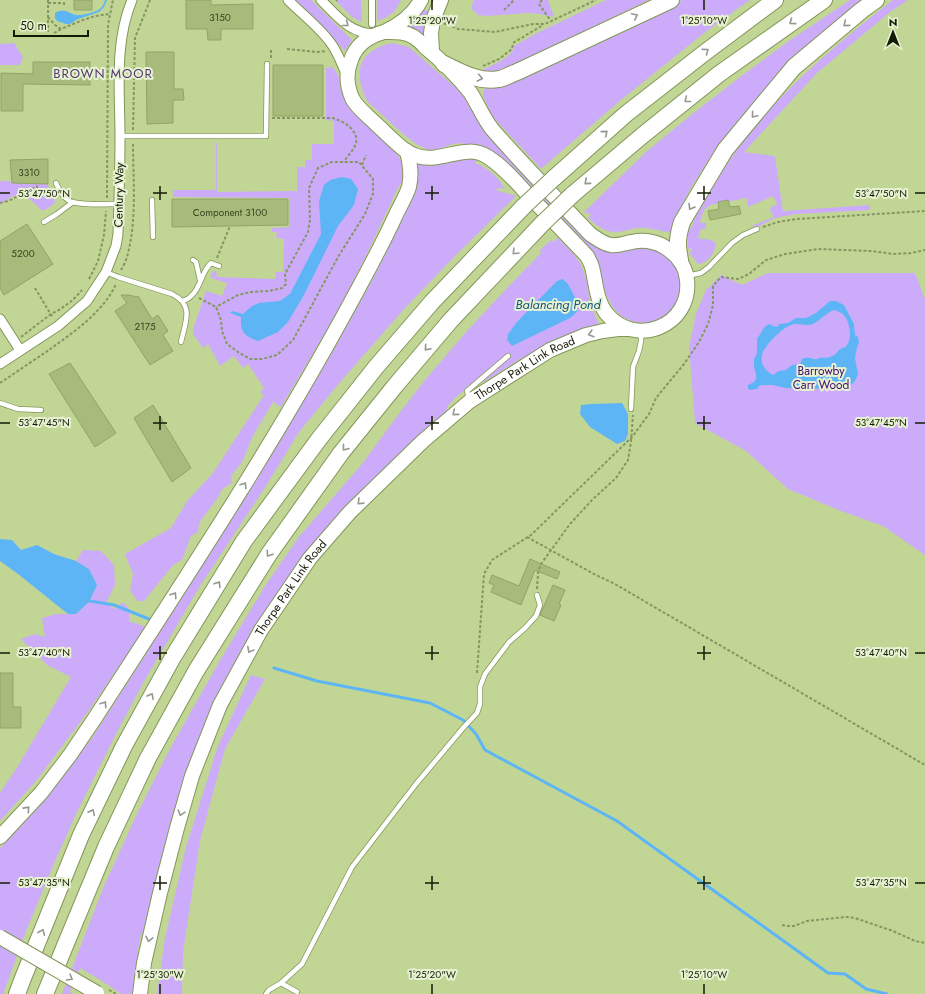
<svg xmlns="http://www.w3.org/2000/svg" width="925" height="994" viewBox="0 0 925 994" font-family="Jost,sans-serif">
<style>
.green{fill:#ccacfa}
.water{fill:#5eb5f5;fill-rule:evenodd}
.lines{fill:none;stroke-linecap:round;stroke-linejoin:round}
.stream{stroke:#5eb5f5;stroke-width:3}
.building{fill:#a7bb7b;stroke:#91a465}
.service-casing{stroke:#839658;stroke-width:6}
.pedestrian-casing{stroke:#839658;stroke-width:8}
.minor-casing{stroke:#839658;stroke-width:11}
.trunk-casing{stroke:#839658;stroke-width:16}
.motorway-casing{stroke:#839658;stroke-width:18}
.path{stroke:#869663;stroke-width:2;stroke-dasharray:3 2;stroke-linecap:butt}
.service{stroke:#fff;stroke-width:4.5}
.pedestrian{stroke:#fff;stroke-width:6}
.minor{stroke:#fff;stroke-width:9}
.trunk{stroke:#fff;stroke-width:14}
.motorway{stroke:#fff;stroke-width:16}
.trunk-bridge-casing{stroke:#839658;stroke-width:16;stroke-linecap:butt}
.motorway-bridge-casing{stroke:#839658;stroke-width:18;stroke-linecap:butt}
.trunk-bridge{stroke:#fff;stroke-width:14}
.motorway-bridge{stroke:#fff;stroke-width:16}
.oneway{stroke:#95988e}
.ticks{fill:none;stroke:#141b03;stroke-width:1.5}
.labels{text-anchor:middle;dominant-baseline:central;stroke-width:4;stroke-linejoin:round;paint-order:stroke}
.number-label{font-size:10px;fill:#394321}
.street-label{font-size:12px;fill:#141b03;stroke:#e7f2d2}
.park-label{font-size:12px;fill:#42086f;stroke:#e7f2d2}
.neighbourhood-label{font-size:13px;letter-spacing:1px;fill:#523772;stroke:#e7f2d2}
.water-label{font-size:13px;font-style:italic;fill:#14547e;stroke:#e7f2d2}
.ticks-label{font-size:10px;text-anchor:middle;fill:#141b03;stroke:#e7f2d2;stroke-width:4;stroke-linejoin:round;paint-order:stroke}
</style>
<rect width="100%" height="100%" fill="#c1d695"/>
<path class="green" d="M293 0H311L352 40 345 51Z
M337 0H361L362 22 352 17 336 1Z
M377 0H401L395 11 385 18 377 21Z
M474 0H548L554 17 539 14 528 13 488 16 478 15 471 8Z
M606 0H649L531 57 501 70 492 73 482 74V70L499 62 507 57 512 52 514 46 537 33Z
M683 0H750L708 30 622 99 541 169 491 115 483 95V92L485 88 520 78Z
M850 0H870L766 90 742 116 710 158 690 189 677 215 673 233C661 232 650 227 639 228 634 228 629 230 624 231 609 235 599 228 588 218L591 215 588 213 584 212 646 152 691 115 744 74 786 43Z
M893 0H908L890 12 817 73 744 152 775 156 783 211 870 205V210L796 214 775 218 757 227 751 226 774 217 770 211 771 207 777 204 773 196 748 207 747 198 710 205 704 210 700 221 701 223H706V229H701L698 237 700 239C706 239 711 239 716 243 715 253 708 264 697 264 696 258 691 258 689 252L692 251V248L688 249V234L686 232 687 227 691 228C700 204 711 187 725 167 769 100 830 49 893 0Z
M423 9 430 12 424 28 423 35 416 30 409 27 414 21Z
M14 43 23 57 20 65H0V44Z
M392 43 406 46 410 48 455 87 464 97 473 110 604 250 641 248 654 249 665 255 675 265 680 277 681 290 677 302 669 313 658 320 646 323 633 322 621 316 612 306 606 294 601 276 590 250 532 187 515 171 474 146 459 143 450 145 439 149 428 150 416 144 403 134 368 102C365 98 363 93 362 88 353 63 368 48 392 43Z
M333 67 339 77 340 88 348 106 393 147 400 159 404 173 402 184H400C387 211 375 237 362 264 338 313 309 360 281 407L273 402 253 436 242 462 231 476 232 483C227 486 220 489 219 496L199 523 198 532 191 536 182 560 173 565 144 601H138L130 591 133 574 125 554 171 528 187 501 213 473 264 395 260 392 264 388 248 364 243 368 234 356 220 366 208 344 203 348 193 334V329L206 291 222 296 227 283 211 278V274L214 271H216L217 277 275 279 276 272H283L284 239 276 238 277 232H272V228L289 227V198L173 197V190H216V143H217V192L297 191V167H305V160H312V144H334V121L326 120V68Z
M466 158 477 160 475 163C488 168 499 177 505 189L499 188 496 190 516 196 458 253 405 308 341 381 299 432 264 489 200 586 142 685 117 732 77 812 55 861 26 931 3 994H0V848L38 808 92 738 144 657 286 429 334 349 375 275 411 197 416 163Z
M0 181 46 182C49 189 55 196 55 203L45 210H41C26 194 18 189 0 205Z
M558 238 573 253 580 263 586 278 590 302 599 326 520 359 492 377 479 384 501 363 498 361 455 398 447 407 446 413 377 475 335 519 291 573 267 608 240 653 220 692 167 839 156 880 147 923 141 935 138 950 134 994H121L102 981 80 968 70 992 73 994H62L104 886 136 816 170 749 219 662 265 586 298 538 362 464 401 411 425 380 467 331 507 288 541 253 540 250 551 240 553 242Z
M768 273H915L925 299V555L883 526 841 511 788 489 746 451 695 423 689 347 696 314 706 290 721 275 742 285Z
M83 550 101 551 114 565 115 585 106 603 115 609 123 602 129 609V621L146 627 87 713 36 781 0 821V793L16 769 71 677 47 665 21 639 35 634 45 637 42 618 56 614H76L89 602 97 585 89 569 76 561Z
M251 675 265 679 225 749 200 841 183 952 182 994H157L165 938 186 847 218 746Z"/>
<path class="water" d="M105 0H107L104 7 99 12 78 19 70 24H66L57 21 55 18V13C64 7 68 13 76 15 81 16 97 12 101 8 103 6 104 3 105 0Z
M342 177 351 179 358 189 354 205 338 226 304 295 288 322 278 332 258 341C244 336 240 332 241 317L230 313 232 311 243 314 252 306 259 303 280 301 290 294 321 234 319 201 324 185 330 180Z
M563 279 568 284 577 301V312L570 318 512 346 507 340 508 334 517 322 557 281Z
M830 301H836L844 305 854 324 855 335 858 337 859 343 857 347 855 358 858 374 855 381 850 386 844 387 839 385 828 388 807 389 785 388 773 385H762L759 386 757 389 749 390 748 388V385L754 382 756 379V374L754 367V359L757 353V338C763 333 760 328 770 324L773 326 777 327 779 324 788 323 796 318H806L816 313ZM833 310C839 311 843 313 846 318 850 325 852 339 847 345 845 348 841 348 839 350 836 353 836 355 832 356 826 359 825 357 820 358 816 358 819 360 814 359 809 358 807 357 802 359L800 364 792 365 786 370 779 371 773 375C766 371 760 365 762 355 764 346 782 328 791 325 798 322 806 327 813 324 820 320 826 314 833 310Z
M622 403 628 414V434L625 441 617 444 590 427 580 414 581 405 592 404Z
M0 539 12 540 21 550 37 545 54 554 76 561 89 569 97 585 89 602 76 614H68L18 574 0 561Z"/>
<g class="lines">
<path class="stream" d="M90 601 114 605 149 619
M274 668 317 681 430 703 463 720 476 734 485 750 617 821 828 973 845 974 866 989 887 994"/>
</g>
<path class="building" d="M74 0H92V10H74Z
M186 0H211V5L253 4V29H221V40H208L207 29H186Z
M146 52H174V89H183L184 100H173V123L147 124Z
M33 62H90V85L23 84V111H1V73L33 74Z
M273 65H323V116H273Z
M48 159V184L12 183 10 160Z
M172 199H288V225L172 227Z
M728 200 730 207 739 206 741 214 710 220 708 211 719 209 718 202Z
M27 224 53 264 4 295 0 288V241Z
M121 295H129L136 297 138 296 152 319 158 315 168 331 163 335 173 351 150 365 115 311 127 303Z
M70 363 116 433 95 447 49 374Z
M153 405 191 468 172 482 134 418Z
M530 559 560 572 557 579 535 570 521 605 491 592 494 585 489 583 492 575 519 586Z
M553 585 565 590 559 604 561 605 554 621 540 615Z
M0 673H13V707H21V728H0Z"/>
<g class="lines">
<g class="service-casing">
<path id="service" d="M120 136H266L267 64
M56 183C59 190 62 196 68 200 76 206 108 204 119 204
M152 200 153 237
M44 222 57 214 73 202
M193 260 196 262 200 280
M106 272 118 277 172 294C195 305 185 323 181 342
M687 276 701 273 709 267 732 243 743 235 757 229
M182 301C185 300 189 299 191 296 201 288 201 272 211 263L219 266
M469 398 467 391 508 356
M0 403 18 409 41 410
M631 409 633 367 639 351 641 341V332
M281 983 297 992
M266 994 269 990 281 983 302 964 352 867 416 784 463 728 477 713 480 704V687L485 674 509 642 525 628 536 616 540 605 537 595"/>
</g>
<g class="pedestrian-casing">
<path id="pedestrian" d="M372 0V24"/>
</g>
<g class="minor-casing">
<path id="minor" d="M288 0C301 13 320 28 330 42 338 52 342 65 347 76
M321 0C338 17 350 34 376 34
M0 319 20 350
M0 364 58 326 87 301 106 272 116 246 118 234C119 201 120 169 120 136 120 91 114 43 132 0"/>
</g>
<g class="trunk-casing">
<g id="trunk">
<path d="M386 31C401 24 413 15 421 0"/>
<path d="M384 32C395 32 404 31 414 37 418 40 422 43 425 47 441 60 457 76 470 92 478 104 483 118 492 129 523 165 557 199 590 234 596 238 603 244 611 245 618 246 625 243 632 242 645 239 659 242 669 250 679 257 686 268 687 280 692 326 635 349 606 313 596 300 596 282 592 267 591 263 589 260 587 256 568 236 549 216 530 197 517 183 505 168 488 157 465 142 441 164 417 156 414 155 409 153 406 151 395 143 385 132 375 123 367 115 357 108 352 98 347 86 346 72 351 60 356 45 369 36 384 32Z"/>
<path d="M432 52 431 33 433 20 441 0"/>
<path d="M0 837 41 793 70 755 95 718C181 585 269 452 345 313 362 282 379 251 394 219 398 209 406 197 409 187 412 174 410 163 407 151"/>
<path id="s1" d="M140 994 144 963 160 893 177 828 192 776 220 705 261 630 310 558 350 512 423 441 470 401 550 350 586 335 603 331 618 329H629"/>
</g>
</g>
<g class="motorway-casing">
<path id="motorway" d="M444 64C461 72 479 83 499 79 505 78 511 74 517 72L671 0
M554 178 626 114 703 54 775 0
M572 195 643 135 719 74 824 0
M680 260C677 244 677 238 682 222L725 150 794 67 862 10 876 0
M17 994 23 978 81 835 124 746 173 657 244 541 319 439 376 367 432 302 524 206
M45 994 106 847 148 758 196 671 269 554 341 453 395 386 451 320 542 224"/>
</g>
<path class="path" d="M48 0V32
M542 0 539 4 551 21
M336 1 337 0
M48 3H64V7
M504 10 514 0
M48 17 55 25 61 29 83 20 95 16 110 14
M445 25V23L458 29 495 32 533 24H545L596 0
M54 33 61 29
M287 49 317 52 326 51
M271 58V49
M483 66 499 59 512 49 513 43 543 25
M272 118H329C332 118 335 118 338 120 347 123 359 133 356 143 354 150 347 156 344 162
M133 130 135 38 150 0
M362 165 366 155
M107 198 108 25 113 0
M0 203C5 202 12 200 16 197 24 192 27 188 37 188V184
M763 227 778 222 797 219 925 211
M217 258 230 226
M121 270C124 265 127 259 128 253 137 218 133 178 133 143
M89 279 98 261 104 235 106 211
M35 288 53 318
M199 298 216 307 221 320 222 331 227 344 238 352 250 359H262L277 355 293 340 338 257 365 214 373 194V179L359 162H332L318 168 309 188 310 220 308 232 285 274 286 284 282 288 269 291 251 292 238 295 216 307
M21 337 51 314 59 310 73 300 82 290
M0 383C15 373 31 362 46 352 71 334 103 313 116 284
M527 537 594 574 615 584 925 765
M537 589 538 573 541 564 570 524 592 500 616 478 628 460 631 442 633 415
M477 673 484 574 492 560 531 535 632 437 649 414 656 398 684 364 699 342 708 324 713 305V286L721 277 738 279 749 274 766 260 785 254 818 249 871 251 894 254 911 253 925 250
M782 925 787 926H794L807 921 847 917 855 918 893 931 915 941 925 943
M109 990 116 994"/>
<use href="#service" class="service"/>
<use href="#pedestrian" class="pedestrian"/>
<use href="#minor" class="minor"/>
<use href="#trunk" class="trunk"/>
<use href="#motorway" class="motorway"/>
<g class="trunk-bridge-casing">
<path id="trunk-bridge" d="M0 937 97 993"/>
</g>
<g class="motorway-bridge-casing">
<path id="motorway-bridge" d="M524 206 554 178
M542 224 572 195"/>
</g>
<use href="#trunk-bridge" class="trunk-bridge"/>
<use href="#motorway-bridge" class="motorway-bridge"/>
</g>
<defs><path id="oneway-chevron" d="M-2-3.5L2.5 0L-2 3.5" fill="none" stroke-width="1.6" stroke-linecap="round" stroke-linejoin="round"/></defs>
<g class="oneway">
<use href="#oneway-chevron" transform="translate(635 16) rotate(-25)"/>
<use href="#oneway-chevron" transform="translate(792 22) rotate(144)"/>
<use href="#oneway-chevron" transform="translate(346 24) rotate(38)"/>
<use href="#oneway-chevron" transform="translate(846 24) rotate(140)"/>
<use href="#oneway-chevron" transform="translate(706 51) rotate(-37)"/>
<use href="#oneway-chevron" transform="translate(480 78) rotate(11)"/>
<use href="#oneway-chevron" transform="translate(687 100) rotate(141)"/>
<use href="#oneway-chevron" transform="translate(754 115) rotate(130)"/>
<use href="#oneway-chevron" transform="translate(605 133) rotate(-41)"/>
<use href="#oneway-chevron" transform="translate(587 182) rotate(140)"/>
<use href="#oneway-chevron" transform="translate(691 207) rotate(121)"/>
<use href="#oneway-chevron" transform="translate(515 252) rotate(134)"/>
<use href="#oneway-chevron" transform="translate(591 334) rotate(164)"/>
<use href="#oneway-chevron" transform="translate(427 348) rotate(131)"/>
<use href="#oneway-chevron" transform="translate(455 413) rotate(140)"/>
<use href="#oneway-chevron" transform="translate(345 448) rotate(128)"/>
<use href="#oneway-chevron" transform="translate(244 485) rotate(-58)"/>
<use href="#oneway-chevron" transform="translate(360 502) rotate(136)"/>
<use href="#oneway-chevron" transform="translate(269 554) rotate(124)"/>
<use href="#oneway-chevron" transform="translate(218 584) rotate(-58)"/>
<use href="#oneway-chevron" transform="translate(174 595) rotate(-57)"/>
<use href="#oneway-chevron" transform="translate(250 650) rotate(118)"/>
<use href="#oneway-chevron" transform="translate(151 696) rotate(-61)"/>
<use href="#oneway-chevron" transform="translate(104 704) rotate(-57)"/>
<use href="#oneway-chevron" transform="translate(27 809) rotate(-48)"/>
<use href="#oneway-chevron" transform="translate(92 812) rotate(-64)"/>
<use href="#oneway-chevron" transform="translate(181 813) rotate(107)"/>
<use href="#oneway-chevron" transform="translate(42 932) rotate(-68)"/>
<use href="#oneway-chevron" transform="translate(149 939) rotate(102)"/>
<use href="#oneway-chevron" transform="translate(70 978) rotate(30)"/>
</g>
<path class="ticks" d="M432 0V10M704 0V10M160 186V200M432 186V200M704 186V200M0 193H10M153 193H167M425 193H439M697 193H711M915 193H925M160 416V430M432 416V430M704 416V430M0 423H10M153 423H167M425 423H439M697 423H711M915 423H925M160 646V660M432 646V660M704 646V660M0 653H10M153 653H167M425 653H439M697 653H711M915 653H925M160 876V890M432 876V890M704 876V890M0 883H10M153 883H167M425 883H439M697 883H711M915 883H925M160 984V994M432 984V994M704 984V994"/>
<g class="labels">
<g class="number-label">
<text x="220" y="17">3150</text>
<text x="29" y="172">3310</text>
<text x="230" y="212">Component 3100</text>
<text x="23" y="253">5200</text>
<text x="145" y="326">2175</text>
</g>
<g class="street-label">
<text transform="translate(119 195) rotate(-89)">Century Way</text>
<text stroke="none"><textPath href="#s1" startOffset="762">Thorpe Park Link Road</textPath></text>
<text stroke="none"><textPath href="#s1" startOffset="438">Thorpe Park Link Road</textPath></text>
</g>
<g class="park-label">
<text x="821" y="371">Barrowby<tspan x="821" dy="14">Carr Wood</tspan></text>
</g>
<g class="neighbourhood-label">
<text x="103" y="73">BROWN MOOR</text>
</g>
<g class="water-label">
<text x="558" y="304">Balancing Pond</text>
</g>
</g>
<g class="ticks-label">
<text x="432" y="24">1°25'20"W</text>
<text x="704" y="24">1°25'10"W</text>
<text x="44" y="197">53°47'50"N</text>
<text x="881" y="197">53°47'50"N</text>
<text x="44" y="426">53°47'45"N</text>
<text x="881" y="426">53°47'45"N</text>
<text x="44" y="656">53°47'40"N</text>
<text x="881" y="656">53°47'40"N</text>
<text x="44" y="886">53°47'35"N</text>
<text x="881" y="886">53°47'35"N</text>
<text x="160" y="978">1°25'30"W</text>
<text x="432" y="978">1°25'20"W</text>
<text x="704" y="978">1°25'10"W</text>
</g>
<g transform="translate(893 32)" stroke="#e7f2d2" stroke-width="3" paint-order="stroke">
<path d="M0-3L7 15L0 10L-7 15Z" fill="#141b03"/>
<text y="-6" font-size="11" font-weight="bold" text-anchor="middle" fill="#141b03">N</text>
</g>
<path d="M14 30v6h74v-6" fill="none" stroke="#141b03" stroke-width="2"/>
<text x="20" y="30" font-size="12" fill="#141b03" stroke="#e7f2d2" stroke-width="3" paint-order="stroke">50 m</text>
</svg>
